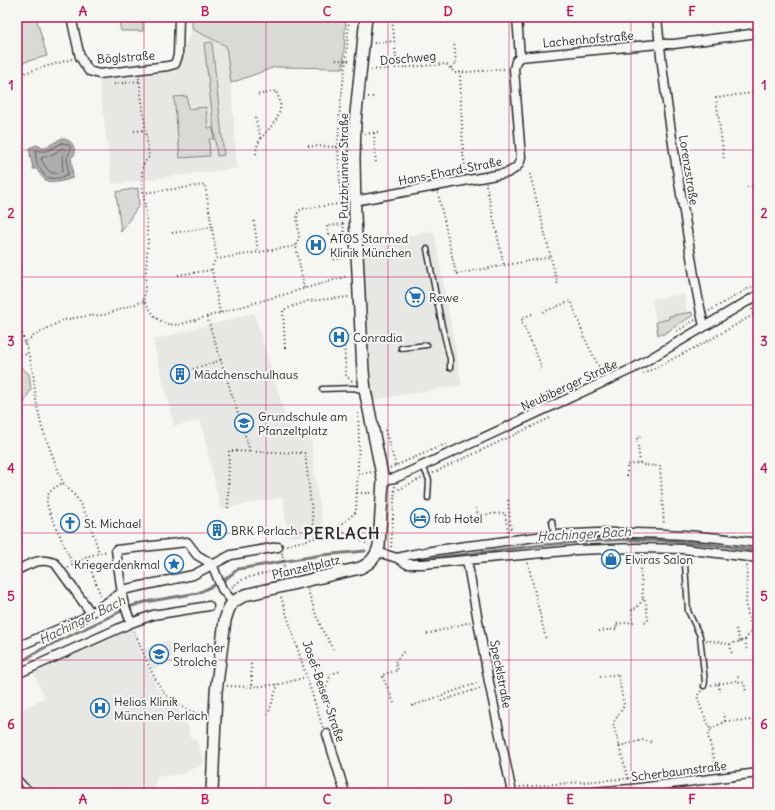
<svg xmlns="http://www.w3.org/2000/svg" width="775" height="810" viewBox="0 0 775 810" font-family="Delius,sans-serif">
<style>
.built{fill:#e7e7e3}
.green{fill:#d9d9d5;stroke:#828280}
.water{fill:#aeaeab;stroke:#7a7a78}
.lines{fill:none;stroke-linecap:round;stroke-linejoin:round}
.shore{stroke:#5f5f5e;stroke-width:1}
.stream{stroke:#7a7a78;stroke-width:3}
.lane-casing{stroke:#2b2b2b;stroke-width:7}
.street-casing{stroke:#2b2b2b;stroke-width:11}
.secondary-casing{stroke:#2b2b2b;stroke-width:14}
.path{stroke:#2b2b2b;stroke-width:2;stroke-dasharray:1 3;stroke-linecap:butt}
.lane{stroke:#f6f6f2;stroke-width:4}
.street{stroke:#f6f6f2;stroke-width:8}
.secondary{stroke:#f6f6f2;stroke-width:11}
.grid{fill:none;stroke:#c2185b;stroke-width:1;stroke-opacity:0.55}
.labels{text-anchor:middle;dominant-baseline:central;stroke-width:4;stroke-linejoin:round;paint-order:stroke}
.street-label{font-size:12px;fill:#2b2b2b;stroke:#f6f6f2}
.poi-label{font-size:12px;fill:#2b2b2b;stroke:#f6f6f2;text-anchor:start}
.water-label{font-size:13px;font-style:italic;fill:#525251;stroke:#f6f6f2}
.district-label{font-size:16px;font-weight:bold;letter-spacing:1px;fill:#2b2b2b;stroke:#f6f6f2}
.neatline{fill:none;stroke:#c2185b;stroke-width:1.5}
.grid-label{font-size:13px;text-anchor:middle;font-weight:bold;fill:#c2185b}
</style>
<rect width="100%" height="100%" fill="#f6f6f2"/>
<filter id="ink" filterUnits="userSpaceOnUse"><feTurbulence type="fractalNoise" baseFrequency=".025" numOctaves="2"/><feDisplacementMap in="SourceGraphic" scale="8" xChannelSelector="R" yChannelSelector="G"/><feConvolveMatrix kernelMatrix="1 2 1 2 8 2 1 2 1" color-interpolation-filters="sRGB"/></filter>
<g filter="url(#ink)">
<path class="built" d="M192 29 226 46 231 83 237 168 112 184 99 80 175 71Z
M434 231 462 385 362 402 350 246Z
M684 294 687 313 692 312V316L662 335 661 333 658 335 652 299Z
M254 313 289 428 311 438 315 478 323 524 313 535 288 537 283 497 221 509 200 420 174 426 153 340Z
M130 626 156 687 167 702 186 716 189 735 191 738 197 741 204 763 181 774 156 777 155 793H17V713L45 697 32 670Z
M169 640 173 658 167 659 168 664 152 670 144 649Z"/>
<path class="green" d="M17 17H36L47 56 17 64Z
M118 17H143V31H121Z
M192 17H346L343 68 275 67 231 83 226 46 192 29Z
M212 42 224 155 217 156 204 43Z
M187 96 188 109 206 107 208 128H213L214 139H209L210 156 180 158 174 97Z
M138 188 139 205 121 232 116 192Z
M692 312V316L662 335 661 333 658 335 656 322 669 319V316Z
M17 368H22L29 374 31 389 24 403 17 405Z"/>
<path class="water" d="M62 138C72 141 74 144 75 154L71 158 72 165 73 178C56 183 46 187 37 169H33L29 148 36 145C47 150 52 143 62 138Z"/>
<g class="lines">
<path class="shore" d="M62 143C76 145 70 150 67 158L68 174C62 178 51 181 44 175 41 171 40 167 37 164L35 151 36 150C47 154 53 147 62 143Z
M63 148 65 150 62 158 63 171C56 174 50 175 46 167 43 163 42 162 41 158L53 154Z"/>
<path class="stream" d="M412 560C479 554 545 542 612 540 661 539 710 543 758 551
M17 664 42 649 132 606 145 602 198 593 223 581 238 569 322 555 365 551"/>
<g class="lane-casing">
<path id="lane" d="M427 249 442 326 450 359V368
M401 348 427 345
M322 389 353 388 363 390
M423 466 429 480 428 498
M552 521 554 535
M685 564 688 611 700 636 705 682 704 686
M17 777 25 786 35 793"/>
</g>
<g class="street-casing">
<path id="street" d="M71 17 80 57 89 71 99 74 168 66 175 64 178 56 179 17
M657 17C663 83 673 148 684 212 690 250 695 288 704 326
M520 57 659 44H674L758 33
M354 201 507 173C515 169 520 166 521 157L514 69 516 61 520 57 517 17
M383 480 395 478 407 473 634 368 758 295
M377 552 397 558 407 564H423L576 550 638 548 684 549 758 558
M397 558C427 550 460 547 492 543 519 539 546 535 574 534 635 531 697 534 758 543
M467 560 489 682 512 793
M17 570C30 564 40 557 55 563L91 613
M131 623 123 601 116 550 187 542 197 555 212 564 222 589 233 602
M17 647 82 619 127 589 193 575 231 555 278 547
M17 674 131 623 153 615 209 606
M327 734 345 793
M579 793 631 789 758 773"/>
</g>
<g class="secondary-casing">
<path id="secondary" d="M212 793 216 692 225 620 229 608 233 602 245 595 360 568C371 563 376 557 379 546L383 480 365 390 363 371 355 215 354 158 355 123 366 17"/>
</g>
<path class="path" d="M392 17 397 68
M374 43 394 41
M336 60 351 61
M451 68 456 63 454 42
M371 70 446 64 455 73 505 69
M460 72 463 153 466 173
M17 75 72 59
M139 78 149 157 144 163 142 169V184L146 213 148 241 144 301 156 318 166 324 178 325 348 276
M114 84 140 81
M368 97H376
M255 118 261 139
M134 131 145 130
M374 133 376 165
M365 134 378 132
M308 146 345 147
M256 154C255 134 283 125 280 103 280 99 277 95 276 91L257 95
M724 158 716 98 758 92
M530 174 558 286
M486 185 504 265
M747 187 758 186
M143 193 205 185 217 259
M438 193 456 274 551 257
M254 221 258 251
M172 233 212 227
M329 235 327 226 343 224
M345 240 341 203 338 147 340 107 346 61 349 17
M331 249 333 260 347 257
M178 275 212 270
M304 288 296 246 299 238 297 214 301 209 346 203
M752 309 758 331
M709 311 758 283
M543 312 571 301 585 339 602 373
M220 313 212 270 213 263 217 259 296 246
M532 314 522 318V322L541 365 539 371
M207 317 250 451
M17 318 30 359 33 373 36 400 42 428 63 483 76 497 88 518 99 552
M677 331 695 320
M351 334 344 340 346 376 352 381
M24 344 32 337 63 320 87 316 104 315 144 301
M285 348 283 310 308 301 349 297
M17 356 28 354
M758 360V363
M193 369 221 360
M643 374 708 341 758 312
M385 430 396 466
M640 463 637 438 642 436
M390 468 448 443
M433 473 550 418
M358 474 372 472
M627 476V465L640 463 644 465 660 466 664 525
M395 491 422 478
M357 493H372
M508 500 511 531
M228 508 229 451 305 453 315 538
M476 508 478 515 505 513 508 532
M49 510C43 496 50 489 63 483
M50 513 73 565
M337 528 369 545
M287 545 315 538 337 528 356 512 359 440 358 411
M391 547 395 486
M282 553 285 573
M86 557 101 596
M639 557 643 599 646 602 648 621 643 622
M528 563 546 640
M68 568 86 557 107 551
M757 586H758
M232 587 240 581 246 578 274 571 285 573 307 569
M308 590 315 612 324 634 327 637 334 652
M281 597 323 728
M736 629 740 642
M134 631C142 649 156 688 170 699 179 706 190 712 201 714
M599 631 617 629 616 624 633 622 632 609 637 608 643 599
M427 634 470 622
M706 640 730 644 745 640 752 630 746 606 747 565
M745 640 747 651
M730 644 732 655
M251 664 252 687
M600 677 618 674 624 706 613 723 628 779
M736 681 738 677V674
M328 682 331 674 341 671
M718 684 720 692
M711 685 736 681 744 683 746 692
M227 686 252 687 281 684 306 677
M701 691 697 696 702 711 711 729 708 736 717 770
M441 701 481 688
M394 703 382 675 398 670 395 662 404 651
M412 706 480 682
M268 715 278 684
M753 720 755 732
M725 721 753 720 754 712
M711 729 725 721 723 713
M619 746 643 740 652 742
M753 764 758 763
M520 787 645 777
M17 790 18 793"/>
<use href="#lane" class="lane"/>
<use href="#street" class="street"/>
<use href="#secondary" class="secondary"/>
</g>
</g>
<path class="grid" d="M144 17V793M266 17V793M388 17V793M509 17V793M631 17V793M17 150H758M17 277H758M17 405H758M17 533H758M17 660H758"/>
<defs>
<g id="hospital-ring" transform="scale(1)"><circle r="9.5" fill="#f6f6f2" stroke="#1f6fb2" stroke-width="1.5"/><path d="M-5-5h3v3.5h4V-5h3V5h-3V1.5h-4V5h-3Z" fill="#1f6fb2"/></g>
<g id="supermarket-ring" transform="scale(1)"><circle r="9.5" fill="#f6f6f2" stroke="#1f6fb2" stroke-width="1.5"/><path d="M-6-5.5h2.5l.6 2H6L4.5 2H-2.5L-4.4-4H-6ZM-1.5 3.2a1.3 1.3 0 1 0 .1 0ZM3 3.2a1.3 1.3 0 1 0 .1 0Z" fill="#1f6fb2"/></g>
<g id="building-ring" transform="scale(1)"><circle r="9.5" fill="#f6f6f2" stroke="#1f6fb2" stroke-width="1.5"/><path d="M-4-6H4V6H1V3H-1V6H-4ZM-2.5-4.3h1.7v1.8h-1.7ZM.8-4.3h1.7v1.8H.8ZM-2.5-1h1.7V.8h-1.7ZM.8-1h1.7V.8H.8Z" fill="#1f6fb2"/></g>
<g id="school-ring" transform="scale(1)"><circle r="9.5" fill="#f6f6f2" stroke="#1f6fb2" stroke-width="1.5"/><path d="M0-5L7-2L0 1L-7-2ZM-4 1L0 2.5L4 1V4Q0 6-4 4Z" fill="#1f6fb2"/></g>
<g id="hotel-ring" transform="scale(1)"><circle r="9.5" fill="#f6f6f2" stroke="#1f6fb2" stroke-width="1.5"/><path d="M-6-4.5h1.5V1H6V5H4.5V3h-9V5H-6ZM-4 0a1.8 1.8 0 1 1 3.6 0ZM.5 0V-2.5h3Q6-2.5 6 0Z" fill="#1f6fb2"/></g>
<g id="church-ring" transform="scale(1)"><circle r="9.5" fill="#f6f6f2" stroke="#1f6fb2" stroke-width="1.5"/><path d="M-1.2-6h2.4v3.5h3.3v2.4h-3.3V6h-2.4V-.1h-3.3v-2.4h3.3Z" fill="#1f6fb2"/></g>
<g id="shop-ring" transform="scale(1)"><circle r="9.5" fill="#f6f6f2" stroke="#1f6fb2" stroke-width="1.5"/><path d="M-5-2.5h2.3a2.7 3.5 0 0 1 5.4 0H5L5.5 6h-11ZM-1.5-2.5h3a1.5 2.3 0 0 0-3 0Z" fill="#1f6fb2"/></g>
<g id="sight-ring" transform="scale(1)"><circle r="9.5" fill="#f6f6f2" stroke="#1f6fb2" stroke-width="1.5"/><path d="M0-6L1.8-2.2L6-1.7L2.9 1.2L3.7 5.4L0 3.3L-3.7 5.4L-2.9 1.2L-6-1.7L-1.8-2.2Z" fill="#1f6fb2"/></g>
</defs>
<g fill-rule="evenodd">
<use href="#hospital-ring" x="316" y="245"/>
<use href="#supermarket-ring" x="415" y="297"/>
<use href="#hospital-ring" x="339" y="337"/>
<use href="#building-ring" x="180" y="374"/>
<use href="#school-ring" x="244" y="423"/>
<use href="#hotel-ring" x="420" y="518"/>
<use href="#church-ring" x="70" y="523"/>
<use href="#building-ring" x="217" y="530"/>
<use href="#shop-ring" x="611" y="559"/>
<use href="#sight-ring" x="174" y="564"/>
<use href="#school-ring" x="159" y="654"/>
<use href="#hospital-ring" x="100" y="708"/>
</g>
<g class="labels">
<g class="street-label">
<text transform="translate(588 39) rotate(-5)">Lachenhofstraße</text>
<text transform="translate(126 57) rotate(-4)">Böglstraße</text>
<text transform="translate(408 58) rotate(-5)">Doschweg</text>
<text transform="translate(343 166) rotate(-90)">Putzbrunner Straße</text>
<text transform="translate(689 170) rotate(81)">Lorenzstraße</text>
<text transform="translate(450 171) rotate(-11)">Hans-Ehard-Straße</text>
<text transform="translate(569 385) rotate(-25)">Neubiberger Straße</text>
<text transform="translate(306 567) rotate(-13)">Pfanzeltplatz</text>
<text transform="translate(501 674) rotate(79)">Specklstraße</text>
<text transform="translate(324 691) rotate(71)">Josef-Beiser-Straße</text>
<text transform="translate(679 771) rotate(-7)">Scherbaumstraße</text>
</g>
<g class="poi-label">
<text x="330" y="238">ATOS Starmed<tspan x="330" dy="14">Klinik München</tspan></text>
<text x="429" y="297">Rewe</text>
<text x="353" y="337">Conradia</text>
<text x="194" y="374">Mädchenschulhaus</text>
<text x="258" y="416">Grundschule am<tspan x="258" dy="14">Pfanzeltplatz</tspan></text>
<text x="434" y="518">fab Hotel</text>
<text x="84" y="523">St. Michael</text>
<text x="231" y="530">BRK Perlach</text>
<text x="625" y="559">Elviras Salon</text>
<text x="160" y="564" text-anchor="end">Kriegerdenkmal</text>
<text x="173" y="647">Perlacher<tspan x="173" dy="14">Strolche</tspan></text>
<text x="114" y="701">Helios Klinik<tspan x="114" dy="14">München Perlach</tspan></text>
</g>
<g class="water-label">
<text transform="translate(584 534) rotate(-3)">Hachinger Bach</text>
<text transform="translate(82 620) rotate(-26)">Hachinger Bach</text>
</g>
<g class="district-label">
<text x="342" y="533">PERLACH</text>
</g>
</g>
<rect width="775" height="810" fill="none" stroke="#f6f6f2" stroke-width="44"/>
<rect x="22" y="22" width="731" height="766" class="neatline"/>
<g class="grid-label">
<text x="83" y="16">A</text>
<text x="205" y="16">B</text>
<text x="327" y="16">C</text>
<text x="448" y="16">D</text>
<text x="570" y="16">E</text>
<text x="692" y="16">F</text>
<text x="11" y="90">1</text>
<text x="764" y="90">1</text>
<text x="11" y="218">2</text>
<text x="764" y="218">2</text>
<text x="11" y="346">3</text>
<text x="764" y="346">3</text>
<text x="11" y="473">4</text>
<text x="764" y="473">4</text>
<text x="11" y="601">5</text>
<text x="764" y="601">5</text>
<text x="11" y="729">6</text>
<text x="764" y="729">6</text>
<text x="83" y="804">A</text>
<text x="205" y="804">B</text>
<text x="327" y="804">C</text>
<text x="448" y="804">D</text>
<text x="570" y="804">E</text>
<text x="692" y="804">F</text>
</g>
</svg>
